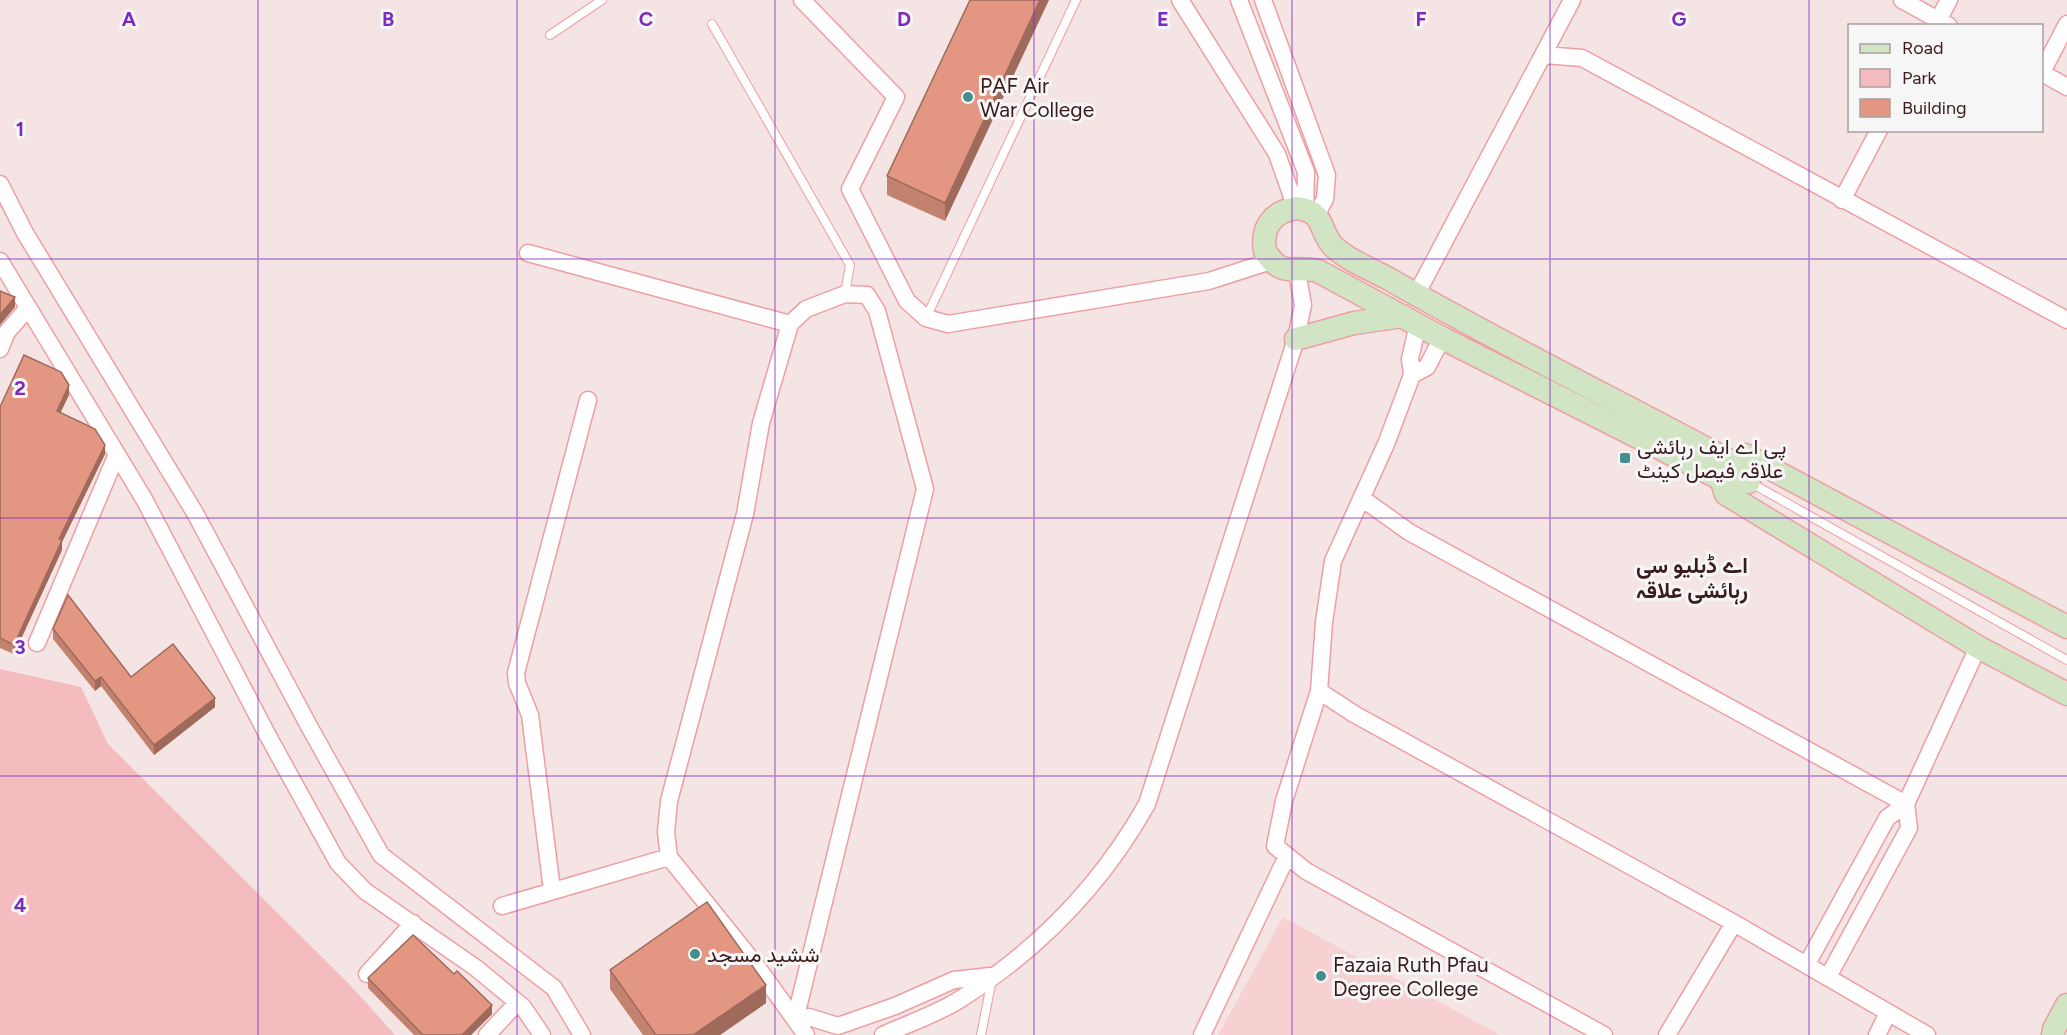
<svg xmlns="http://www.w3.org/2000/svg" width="2067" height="1035" viewBox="0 0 2067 1035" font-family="Figtree,Vazirmatn,sans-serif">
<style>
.built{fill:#f7d1d2}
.green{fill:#f5bcbf}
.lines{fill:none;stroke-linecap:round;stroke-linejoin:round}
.lane-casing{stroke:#ef9ea3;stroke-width:10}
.street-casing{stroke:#ef9ea3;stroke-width:19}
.secondary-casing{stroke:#ef9ea3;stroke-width:25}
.lane{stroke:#fff;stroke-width:8}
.street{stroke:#fff;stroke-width:16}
.secondary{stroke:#d1e5c5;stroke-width:22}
.wall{fill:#c38270}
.shaded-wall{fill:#9f6a5b}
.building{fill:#e39782;stroke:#9f6a5b;stroke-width:1.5}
.grid{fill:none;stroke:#7b2cbf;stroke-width:1.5;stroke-opacity:0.55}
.poi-dot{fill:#468d8e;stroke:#f6f6f6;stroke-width:2}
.labels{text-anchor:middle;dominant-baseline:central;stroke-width:6;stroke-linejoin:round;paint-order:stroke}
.poi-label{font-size:21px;fill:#3b1c1e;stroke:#f6f6f6;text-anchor:start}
.neighbourhood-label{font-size:22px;font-weight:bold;fill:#3b1c1e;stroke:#f6f6f6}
.grid-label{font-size:20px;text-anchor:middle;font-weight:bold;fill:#7b2cbf;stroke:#f6f6f6;stroke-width:6;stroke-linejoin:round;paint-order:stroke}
</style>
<rect width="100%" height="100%" fill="#f5e4e4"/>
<path class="built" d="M1283 917 1500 1035H1218Z"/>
<path class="green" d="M0 669 81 687 108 744 351 986 395 1035H0Z"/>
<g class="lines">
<g class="lane-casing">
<path id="lane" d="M712 24 850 265 845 294
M550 35 602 0
M926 318 1076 0
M1751 483 2067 660
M981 1035 992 979"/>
</g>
<g class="street-casing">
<path id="street" d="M802 0 896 97 850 189 907 301 926 318 948 324 1209 281 1271 261
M1180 0 1277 154 1296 208
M1239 0 1306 172 1305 209
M1263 0 1327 175 1325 199 1316 215
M1902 0 1949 26
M1935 26 1949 0
M1544 55 1582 58 2067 320
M2042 72 2067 24
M2042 73 2067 87
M0 184 25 233 195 513 310 728 381 855 554 988 582 1035
M1842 200 1879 130
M528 253 790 324
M0 261 144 499 268 736 338 863 365 891 476 968 523 1007 542 1035
M1416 295 1572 0
M1418 324 1410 359 1412 375 1386 444 1333 561 1324 622 1319 691 1284 801 1275 846 1306 871 1604 1035
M0 349 7 332 28 308
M1412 375 1427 367 1442 338
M1363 499 1409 532 1906 804
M37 643 117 454
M1319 691 1354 714 1734 923 1927 1035
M552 890 530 715 517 683 516 673 588 400
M502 906 669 857
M1807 964 1887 818 1906 804 1978 647
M367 974 413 923
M1828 977 1909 828 1906 804
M795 1020 925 489 877 311 867 295 845 294 806 309 790 324 761 423 745 514 669 801 666 832 669 857 755 964 806 1035
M795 1020 809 1017 838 1026 895 1006 954 980 990 976
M487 1035 517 1003
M883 1035C909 1023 938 1014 962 998 1039 949 1102 884 1147 804L1296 339 1303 305 1297 272
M1202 1035 1287 856
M1667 1035 1734 923
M1877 1035 1888 1013"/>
</g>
<g class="secondary-casing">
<path id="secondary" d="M1296 208C1327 211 1318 232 1334 247 1346 259 1374 271 1389 279 1502 344 1620 402 1735 464L1749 482 1721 479 1442 338 1318 271C1293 265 1282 279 1265 251 1261 228 1272 212 1296 208Z
M1296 339 1354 323 1403 316
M1735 464 1745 455 2067 627
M1721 479 1726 494 1978 647 2067 694
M2053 1035 2054 1029 2067 1005"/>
</g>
<use href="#lane" class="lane"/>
<use href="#street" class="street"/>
<use href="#secondary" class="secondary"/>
</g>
<path class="wall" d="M970 0 945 221 887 195V176Z
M69 395 60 412 105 454 62 542V550L14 654 0 648V407Z
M53 629 131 677 215 707 154 755 101 686 95 691 53 639Z
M610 970 766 1003 720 1035H643L610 989Z
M368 978 492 1014 471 1035H414L368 988Z"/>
<path class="shaded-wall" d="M1040 0H1049L945 221V203Z
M15 297V307L0 325V315Z
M69 385V395L57 420V411Z
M105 445V454L62 542V550L14 654V645L59 539Z
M101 677V686L95 691V681Z
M215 698V707L154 755V745Z
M766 985V1003L720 1035H693Z
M492 1005V1014L471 1035H462Z"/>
<path class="building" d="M970 0H1040L945 203 887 176Z
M0 291 15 297 0 315Z
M24 355 61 372 69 385 57 411 95 429 105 445 59 539 62 540 14 645 0 638V407Z
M68 595 131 677 173 644 215 698 154 745 101 677 95 681 53 629Z
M707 902 766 985 693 1035H656L610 970Z
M413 935 454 974 457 971 492 1005 462 1035H423L368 978Z"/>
<path class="grid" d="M258 0V1035M517 0V1035M775 0V1035M1034 0V1035M1292 0V1035M1550 0V1035M1809 0V1035M0 259H2067M0 518H2067M0 776H2067"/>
<g class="poi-dot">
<circle cx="968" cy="97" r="6"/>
<rect x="1619" y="452" width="12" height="12" rx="3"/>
<circle cx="695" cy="954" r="6"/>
<circle cx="1321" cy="976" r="6"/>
</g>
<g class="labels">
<g class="poi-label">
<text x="980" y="85">PAF Air<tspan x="980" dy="24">War College</tspan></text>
<text x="1637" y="446">پی اے ایف رہائشی<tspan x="1637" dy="24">علاقہ فیصل کینٹ</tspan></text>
<text x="707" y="954">ششید مسجد</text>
<text x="1333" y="964">Fazaia Ruth Pfau<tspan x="1333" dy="24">Degree College</tspan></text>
</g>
<g class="neighbourhood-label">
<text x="1692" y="565">اے ڈبلیو سی<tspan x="1692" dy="25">رہائشی علاقہ</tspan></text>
</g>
</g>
<g class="grid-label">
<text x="129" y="26">A</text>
<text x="388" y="26">B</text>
<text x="646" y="26">C</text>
<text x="904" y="26">D</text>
<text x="1163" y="26">E</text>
<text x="1421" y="26">F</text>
<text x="1679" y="26">G</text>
<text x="20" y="136">1</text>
<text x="20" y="395">2</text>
<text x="20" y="654">3</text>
<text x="20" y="912">4</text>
</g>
<rect x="1848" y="24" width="195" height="108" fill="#f6f6f6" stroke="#ab9fa0" stroke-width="1.5"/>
<rect x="1860" y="44" width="30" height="9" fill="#d1e5c5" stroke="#ab9fa0" stroke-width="1.5"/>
<text x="1902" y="54" font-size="18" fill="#3b1c1e">Road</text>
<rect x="1860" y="69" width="30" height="18" fill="#f5bcbf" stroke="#ab9fa0" stroke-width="1.5"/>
<text x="1902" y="84" font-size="18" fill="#3b1c1e">Park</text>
<rect x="1860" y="99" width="30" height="18" fill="#e39782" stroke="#ab9fa0" stroke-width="1.5"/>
<text x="1902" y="114" font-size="18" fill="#3b1c1e">Building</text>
</svg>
